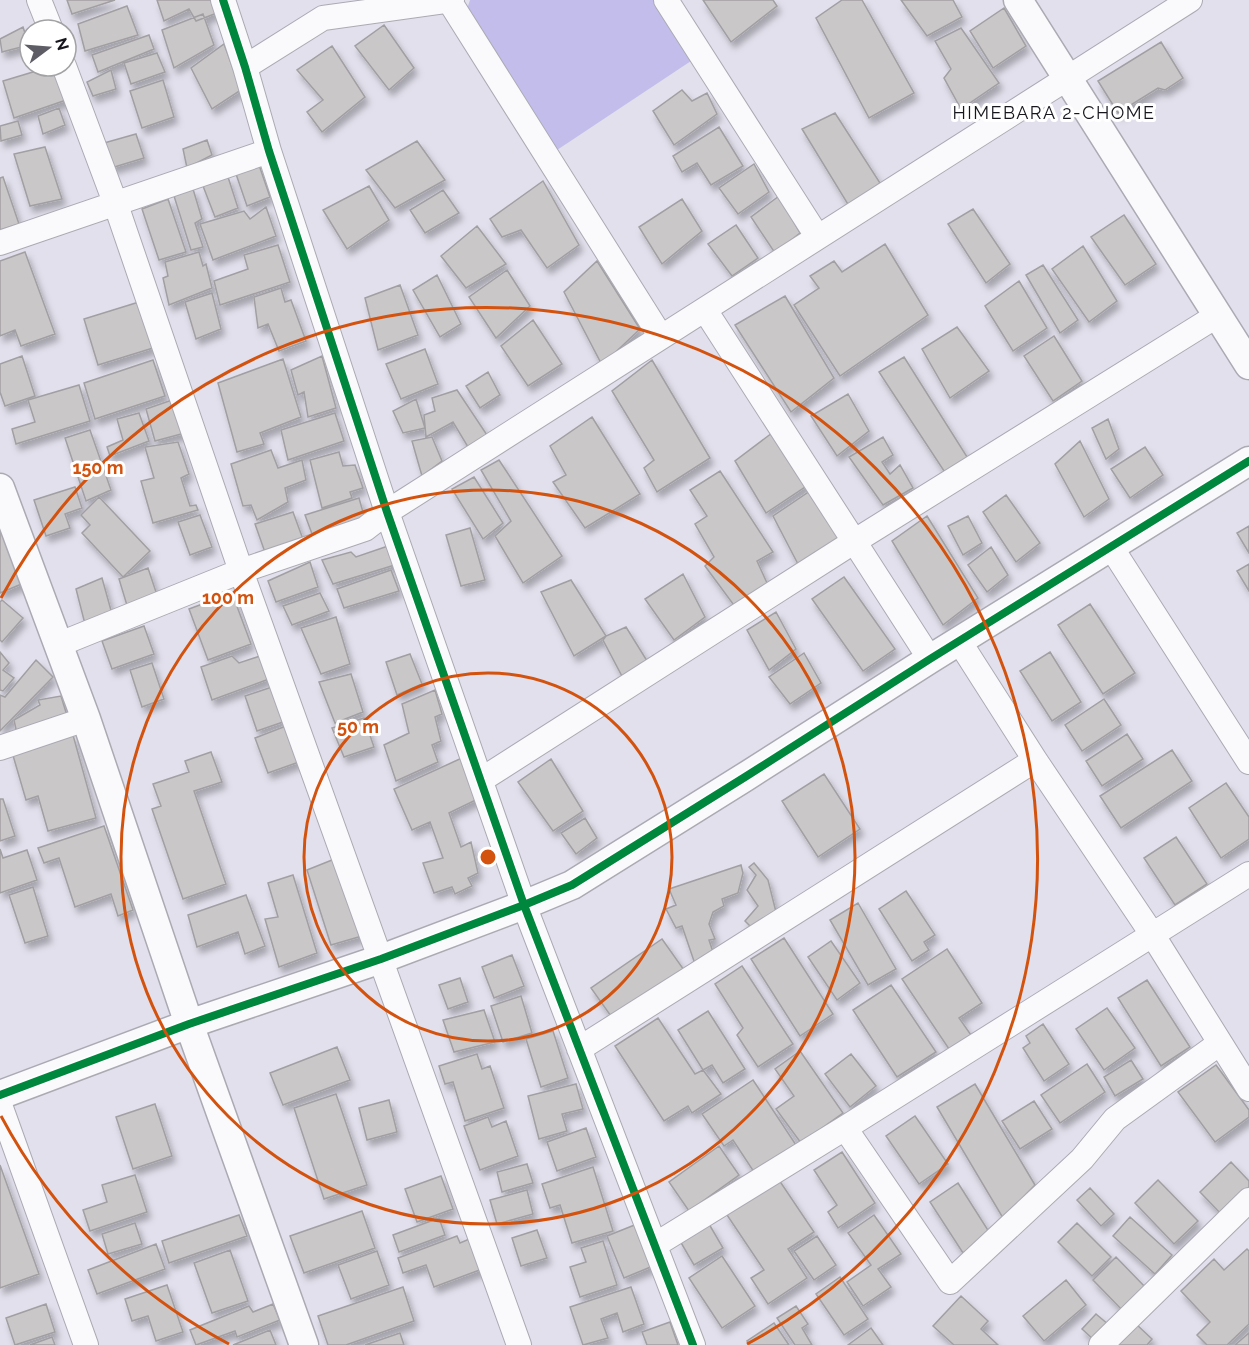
<svg xmlns="http://www.w3.org/2000/svg" width="1249" height="1345" viewBox="0 0 1249 1345" font-family="Raleway,sans-serif">
<style>
.green{fill:#c2bdeb}
.building{fill:#cac7c9;stroke:#a29fa2;stroke-width:1.5;filter:url(#shadow)}
.lines{fill:none;stroke-linecap:round;stroke-linejoin:round}
.minor-casing{stroke:#abaab3;stroke-width:26}
.tertiary-casing{stroke:#abaab3;stroke-width:31}
.minor{stroke:#fafafc;stroke-width:24}
.tertiary{stroke:#fafafc;stroke-width:28}
.cycleway-casing{stroke:#fff;stroke-width:11}
.cycleway{stroke:#00873e;stroke-width:8}
.ring{fill:none;stroke:#d3520e;stroke-width:3}
.labels{text-anchor:middle;dominant-baseline:central;stroke-width:6;stroke-linejoin:round;paint-order:stroke}
.neighbourhood-label{font-size:18px;letter-spacing:1.5px;fill:#17161d;stroke:#fff}
.centre{fill:#d3520e;stroke:#fff;stroke-width:3}
.ring-label{font-size:18px;text-anchor:middle;font-weight:bold;fill:#d3520e;stroke:#fff;stroke-width:6;stroke-linejoin:round;paint-order:stroke}
</style>
<defs>
<filter id="shadow"><feDropShadow dx="3.5" dy="6" stdDeviation="3" flood-color="#0004"/></filter>
</defs>
<rect width="100%" height="100%" fill="#e1e0ec"/>
<path class="green" d="M470 0H654L691 61 557 150 467 9Z"/>
<path class="building" d="M67 0H115L72 14Z
M157 0H212L217 13 196 21 189 9 164 21Z
M703 0H773L777 6 731 42Z
M842 0H862L914 93 869 118 816 18Z
M901 0H953L962 17 927 36Z
M127 6 138 35 85 51 78 24Z
M1004 8 1026 46 993 68 970 31Z
M203 14 214 45 174 68 162 30Z
M384 25 414 68 389 90 355 46Z
M23 27 29 45 2 52 0 39Z
M961 28 999 83 961 109 944 78 951 69 935 41Z
M149 35 154 49 98 72 92 55Z
M1161 42 1183 78 1165 90 1158 88 1118 113 1098 81Z
M224 44 241 90 212 109 191 68Z
M332 46 365 97 322 132 307 112 323 100 297 70Z
M157 53 165 72 131 84 124 63Z
M53 66 72 98 14 118 3 81Z
M111 70 116 89 93 96 87 82Z
M163 80 174 117 142 128 130 91Z
M682 90 692 101 707 93 717 114 674 145 653 111Z
M59 108 65 125 43 134 38 116Z
M835 113 880 183 849 206 802 129Z
M18 121 22 135 1 141 0 126Z
M719 127 743 166 711 185 697 163 682 172 673 156Z
M136 134 144 158 111 168 104 143Z
M207 140 212 155 187 168 183 149Z
M417 141 445 180 395 208 366 170Z
M45 147 62 199 30 206 14 154Z
M754 164 769 192 738 214 719 188Z
M259 165 270 197 247 206 236 174Z
M3 177 19 224 0 230V178Z
M228 177 238 208 215 217 203 186Z
M543 181 579 245 547 268 521 230 502 237 490 219Z
M369 186 389 220 347 249 323 210Z
M193 189 202 219 195 223 203 247 191 250 174 196Z
M443 190 459 213 425 233 410 210Z
M779 196 800 233 775 253 751 217Z
M168 199 186 252 159 260 142 209Z
M682 199 702 231 662 264 639 227Z
M266 207 276 236 213 260 200 224 244 211 250 219Z
M973 209 1010 264 986 283 948 224Z
M1124 215 1156 264 1125 285 1091 237Z
M736 225 758 258 732 276 708 244Z
M477 226 506 264 466 288 441 256Z
M885 244 928 315 840 376 794 305 819 288 810 276 834 261 842 272Z
M278 245 290 282 220 305 214 281 248 269 244 255Z
M1083 246 1117 301 1089 322 1052 269Z
M25 252 55 334 21 346 15 330 0 336V261Z
M199 252 203 266 206 264 212 288 169 305 163 278 168 276 165 262Z
M597 261 640 329 602 365 564 292Z
M1043 265 1078 320 1060 333 1026 275Z
M507 270 530 306 496 338 469 297Z
M437 275 461 324 440 337 413 290Z
M1019 281 1047 328 1013 351 985 306Z
M400 285 418 335 378 350 365 298Z
M281 288 285 302 291 300 306 341 279 351 268 324 258 328 254 297Z
M212 293 221 329 196 339 185 302Z
M785 296 834 378 791 412 735 325Z
M139 302 153 348 98 365 84 319Z
M533 320 562 364 528 386 501 346Z
M957 327 989 371 950 398 922 349Z
M1054 336 1082 381 1053 401 1024 356Z
M425 349 438 384 401 399 386 364Z
M22 356 35 396 5 406 0 392V364Z
M322 356 336 408 308 417 304 392 298 395 291 370Z
M904 357 969 460 946 474 879 372Z
M283 359 301 417 260 433 264 444 237 452 218 383Z
M153 360 165 396 95 419 84 383Z
M652 360 710 458 657 492 644 468 654 460 612 391Z
M488 372 500 395 480 408 466 386Z
M79 385 90 421 16 444 12 429 35 422 28 400Z
M457 390 487 435 468 447 453 422 426 437 424 415 435 411 432 398Z
M848 394 869 431 837 456 811 416Z
M175 399 185 433 155 441 146 409Z
M416 399 425 428 403 433 393 411Z
M139 413 149 441 110 456 107 447 123 440 117 419Z
M335 413 344 441 288 460 281 430Z
M592 417 640 494 585 528 553 482 566 475 550 446Z
M1108 419 1119 449 1106 459 1092 428Z
M90 430 111 490 86 501 65 438Z
M772 433 808 485 766 513 735 461Z
M432 437 442 461 422 476 412 441Z
M883 437 893 455 882 462 890 474 900 465 913 488 883 505 849 457Z
M1080 441 1109 499 1084 517 1055 464Z
M178 442 189 474 181 478 190 506 196 505 198 510 153 523 141 481 154 478 145 447Z
M1145 447 1163 475 1130 498 1111 469Z
M271 450 278 468 302 460 306 480 285 488 288 502 257 520 251 505 243 506 231 464Z
M339 452 343 466 355 465 363 488 350 492 352 498 322 508 310 460Z
M499 460 562 556 523 583 495 536 511 521 481 470Z
M720 471 773 552 757 561 767 583 736 608 705 566 714 557 695 524 707 516 690 490Z
M474 477 503 523 483 539 452 489Z
M75 487 82 508 65 514 70 528 46 536 34 500Z
M810 491 839 537 799 566 773 516Z
M1006 495 1040 543 1016 562 983 512Z
M99 497 150 551 123 577 82 533 90 525 81 515Z
M359 498 366 523 315 542 305 515Z
M293 512 304 542 267 558 255 524Z
M200 515 212 547 190 555 178 522Z
M927 516 978 598 943 625 892 541Z
M968 516 982 543 963 555 948 526Z
M0 524 24 583 0 593Z
M1249 526V553L1237 533Z
M470 528 485 580 461 586 446 535Z
M391 545 398 564 333 584 322 560 351 552 356 557Z
M991 547 1008 575 987 592 968 565Z
M310 562 318 587 276 602 268 581Z
M1249 564V591L1237 571Z
M148 568 158 598 129 612 119 579Z
M391 570 399 591 344 608 337 589Z
M683 574 705 617 674 640 645 599Z
M844 577 895 649 863 671 812 599Z
M102 578 112 614 85 624 76 589Z
M571 580 606 636 574 656 541 592Z
M232 593 251 644 208 660 189 609Z
M320 593 329 611 292 625 283 606Z
M2 600 23 618 2 642 0 640V602Z
M1090 604 1135 673 1103 694 1058 625Z
M776 612 796 649 769 670 747 630Z
M336 617 350 664 321 674 301 628Z
M144 626 154 654 112 669 102 641Z
M626 627 649 664 624 680 603 640 606 636Z
M0 652 9 663 3 670 14 678 3 691 0 690Z
M1050 652 1081 702 1052 721 1020 671Z
M804 653 821 683 790 704 769 677Z
M410 654 422 684 397 695 386 662Z
M232 656 239 663 260 656 269 679 212 700 201 667Z
M36 660 53 677 0 731V695L5 697Z
M152 663 164 699 142 707 130 670Z
M351 674 363 712 335 723 319 682Z
M272 687 283 722 257 731 245 696Z
M435 690 442 714 435 717 441 741 432 745 438 762 396 781 384 745 409 733 402 704Z
M61 696 68 719 17 734 14 720 40 705 38 700Z
M1104 699 1121 725 1082 751 1065 725Z
M364 718 374 747 344 757 332 728Z
M286 726 299 762 268 773 255 738Z
M1127 734 1143 759 1102 786 1086 761Z
M73 735 96 818 48 831 38 796 26 800 12 752Z
M1172 750 1192 781 1121 828 1100 796Z
M211 752 222 782 194 791 226 884 183 899 152 809 161 806 153 784 189 772 185 761Z
M464 757 480 798 449 813 461 847 471 842 478 873 468 878 472 886 455 894 452 887 434 893 423 863 443 858 430 822 412 830 394 789Z
M551 759 583 811 553 831 518 782Z
M824 774 860 829 818 857 782 801Z
M1226 783 1249 817V839L1221 858 1189 808Z
M0 799H3L15 836 0 841Z
M585 818 597 838 576 854 561 833Z
M104 826 133 910 118 916 111 894 75 907 59 858 44 863 38 848Z
M1176 837 1207 884 1175 905 1144 858Z
M0 849 3 858 27 850 37 880 0 893Z
M337 858 362 936 331 945 307 870Z
M754 863 768 880 776 912 753 929 745 921 758 906 747 890 756 875 749 867Z
M741 865 743 873 738 893 722 899 724 906 713 912 709 924 715 939 709 940 715 958 695 964 682 926 676 928 666 909 676 905 669 889Z
M293 875 317 953 279 967 265 919 278 917 268 883Z
M33 887 48 936 25 943 9 895Z
M906 891 935 935 924 942 929 950 912 961 879 909Z
M246 895 265 946 245 954 238 932 197 947 188 915Z
M858 903 896 969 868 985 830 920Z
M784 938 833 1014 800 1036 751 959Z
M662 939 684 970 613 1019 591 988Z
M831 941 860 983 837 1000 808 957Z
M947 949 982 1003 959 1018 971 1035 949 1049 902 979Z
M512 955 524 986 494 998 482 967Z
M742 966 793 1044 758 1067 737 1035 743 1028 715 984Z
M460 978 468 1002 448 1009 439 985Z
M1147 980 1190 1047 1161 1066 1118 998Z
M891 985 936 1052 897 1077 853 1010Z
M521 996 532 1033 503 1042 491 1006Z
M1107 1008 1135 1048 1104 1070 1076 1029Z
M484 1010 495 1042 454 1052 443 1020Z
M708 1011 745 1069 723 1083 712 1065 703 1070 678 1030Z
M658 1018 695 1074 703 1070 721 1094 692 1113 688 1106 664 1121 615 1046Z
M1043 1024 1069 1064 1044 1081 1023 1048 1030 1043 1026 1036Z
M553 1031 568 1078 541 1087 526 1039Z
M337 1047 350 1080 283 1105 270 1073Z
M800 1051 843 1113 801 1143 776 1109 794 1096 775 1069Z
M477 1054 482 1069 490 1066 504 1108 465 1121 453 1082 445 1084 439 1066Z
M851 1054 876 1086 850 1107 825 1074Z
M1131 1060 1143 1079 1115 1096 1104 1077Z
M1087 1064 1105 1092 1060 1123 1041 1095Z
M1216 1065 1249 1110V1117L1215 1142 1178 1092Z
M753 1080 796 1145 754 1172 733 1140 724 1146 702 1114Z
M576 1084 583 1109 562 1114 567 1131 539 1139 528 1096Z
M975 1084 1035 1185 1003 1218 937 1107Z
M336 1094 367 1185 324 1199 294 1108Z
M389 1100 397 1132 367 1140 359 1108Z
M1034 1101 1052 1129 1020 1149 1002 1121Z
M155 1104 172 1156 133 1169 116 1117Z
M915 1116 948 1164 919 1184 886 1136Z
M488 1117 492 1127 506 1121 518 1156 480 1170 464 1126Z
M586 1128 596 1157 557 1171 547 1142Z
M719 1146 739 1175 689 1211 669 1182Z
M842 1152 875 1203 838 1228 828 1212 837 1205 814 1170Z
M1231 1162 1249 1181V1187L1221 1214 1200 1192Z
M527 1164 533 1183 502 1192 497 1172Z
M0 1165 39 1274 0 1288Z
M593 1167 613 1231 572 1243 560 1205 550 1208 542 1184Z
M135 1175 147 1212 90 1231 83 1210 107 1202 102 1185Z
M441 1176 453 1209 417 1222 405 1189Z
M777 1177 814 1232 788 1249 807 1278 768 1304 751 1278 764 1270 725 1212Z
M1158 1180 1198 1221 1174 1244 1135 1203Z
M958 1183 991 1235 963 1253 930 1202Z
M1090 1188 1114 1214 1101 1226 1077 1200Z
M527 1190 533 1214 497 1224 490 1200Z
M362 1211 375 1248 304 1273 290 1236Z
M239 1215 247 1236 169 1263 162 1241Z
M874 1215 901 1254 878 1269 891 1287 863 1306 847 1282 871 1265 848 1233Z
M1130 1217 1172 1255 1155 1274 1113 1236Z
M439 1218 445 1235 399 1252 393 1235Z
M135 1223 142 1244 108 1254 102 1234Z
M1077 1223 1111 1257 1092 1276 1058 1242Z
M637 1224 653 1266 624 1278 607 1236Z
M709 1224 723 1248 694 1265 680 1241Z
M537 1230 547 1258 521 1266 512 1238Z
M457 1236 460 1243 474 1237 485 1268 434 1287 426 1265 403 1273 398 1258Z
M817 1236 836 1265 814 1280 794 1251Z
M603 1241 617 1285 580 1297 570 1267 586 1262 581 1248Z
M156 1244 165 1269 97 1294 88 1270Z
M1247 1249 1249 1251V1324L1227 1345H1207L1197 1335 1210 1322 1181 1291 1214 1259 1224 1270Z
M230 1250 248 1301 212 1313 194 1263Z
M377 1251 389 1285 351 1299 338 1265Z
M722 1256 755 1306 722 1328 689 1278Z
M1116 1257 1147 1289 1124 1312 1093 1280Z
M840 1277 868 1319 844 1335 816 1294Z
M1066 1280 1086 1305 1044 1341 1023 1316Z
M167 1285 183 1332 156 1341 148 1316 132 1321 125 1299Z
M403 1287 414 1321 346 1345H328L318 1316Z
M631 1287 644 1324 623 1332 617 1313 601 1319 608 1338 583 1345 570 1307Z
M961 1296 988 1321 981 1329 998 1345H954L933 1326Z
M46 1304 55 1332 15 1345 6 1318Z
M273 1304 280 1320 237 1337 235 1331 196 1345 190 1330 249 1306 253 1312Z
M796 1306 808 1324 802 1328 812 1345H795L777 1318Z
M1096 1314 1109 1325 1095 1341 1082 1329Z
M670 1322 678 1345H647L642 1332Z
M774 1323 789 1345H750L747 1341Z
M1135 1323 1152 1339 1147 1345H1114Z
M871 1328 883 1345H848Z
M270 1330 276 1345H233Z
M400 1333 404 1345H365Z
M1249 1333V1345H1235Z
M52 1337 55 1345H30Z"/>
<g class="lines">
<g class="minor-casing">
<path id="minor" d="M39 0 51 30
M223 0 245 67 269 151 387 512 524 905 693 1345
M666 0 817 236
M450 2 661 337
M64 66 116 205 241 571 519 1345
M245 67 323 18 452 0
M0 243 269 151
M705 310 930 659
M1111 547 1249 762
M959 641 1035 760 1152 934 1249 1089
M60 644 241 571 365 529 387 512 1190 0
M0 748 86 719
M481 780 855 541 1218 315
M579 1049 1035 760
M0 1105 86 1345
M845 1128 950 1282 1082 1159 1115 1119 1220 1043
M655 1245 845 1128 1249 874
M1101 1345 1249 1200"/>
</g>
<g class="tertiary-casing">
<path id="tertiary" d="M1018 0 1249 365
M0 488 86 719 189 1024 304 1345
M0 1095 189 1024 381 959 524 905 572 885 745 777 930 659 1249 461"/>
</g>
<use href="#minor" class="minor"/>
<use href="#tertiary" class="tertiary"/>
<g class="cycleway-casing">
<path id="cycleway" d="M223 0 245 67 269 151 387 512 524 905 693 1345
M0 1095 189 1024 381 959 524 905 572 885 745 777 930 659 1249 461"/>
</g>
<use href="#cycleway" class="cycleway"/>
</g>
<g class="ring">
<circle cx="488" cy="857" r="184"/>
<circle cx="488" cy="857" r="367"/>
<path d="M229 1344A551 551 0 0 1 1 1116M1 598A551 551 0 1 1 747 1344"/>
</g>
<g class="labels">
<g class="neighbourhood-label">
<text x="1054" y="112">HIMEBARA 2-CHOME</text>
</g>
</g>
<circle cx="488" cy="857" r="9" class="centre"/>
<g class="ring-label">
<text x="98" y="474">150 m</text>
<text x="228" y="604">100 m</text>
<text x="358" y="733">50 m</text>
</g>
<g transform="translate(48 48) rotate(74)"><circle r="28" fill="#ffffff" stroke="#a2a2a5" stroke-width="1.5"/>
<path d="M0-4.5L10 22L0 15L-10 22Z" fill="#5e5d65"/>
<text y="-9" font-size="16" font-weight="bold" text-anchor="middle" fill="#17161d">N</text>
</g>
</svg>
